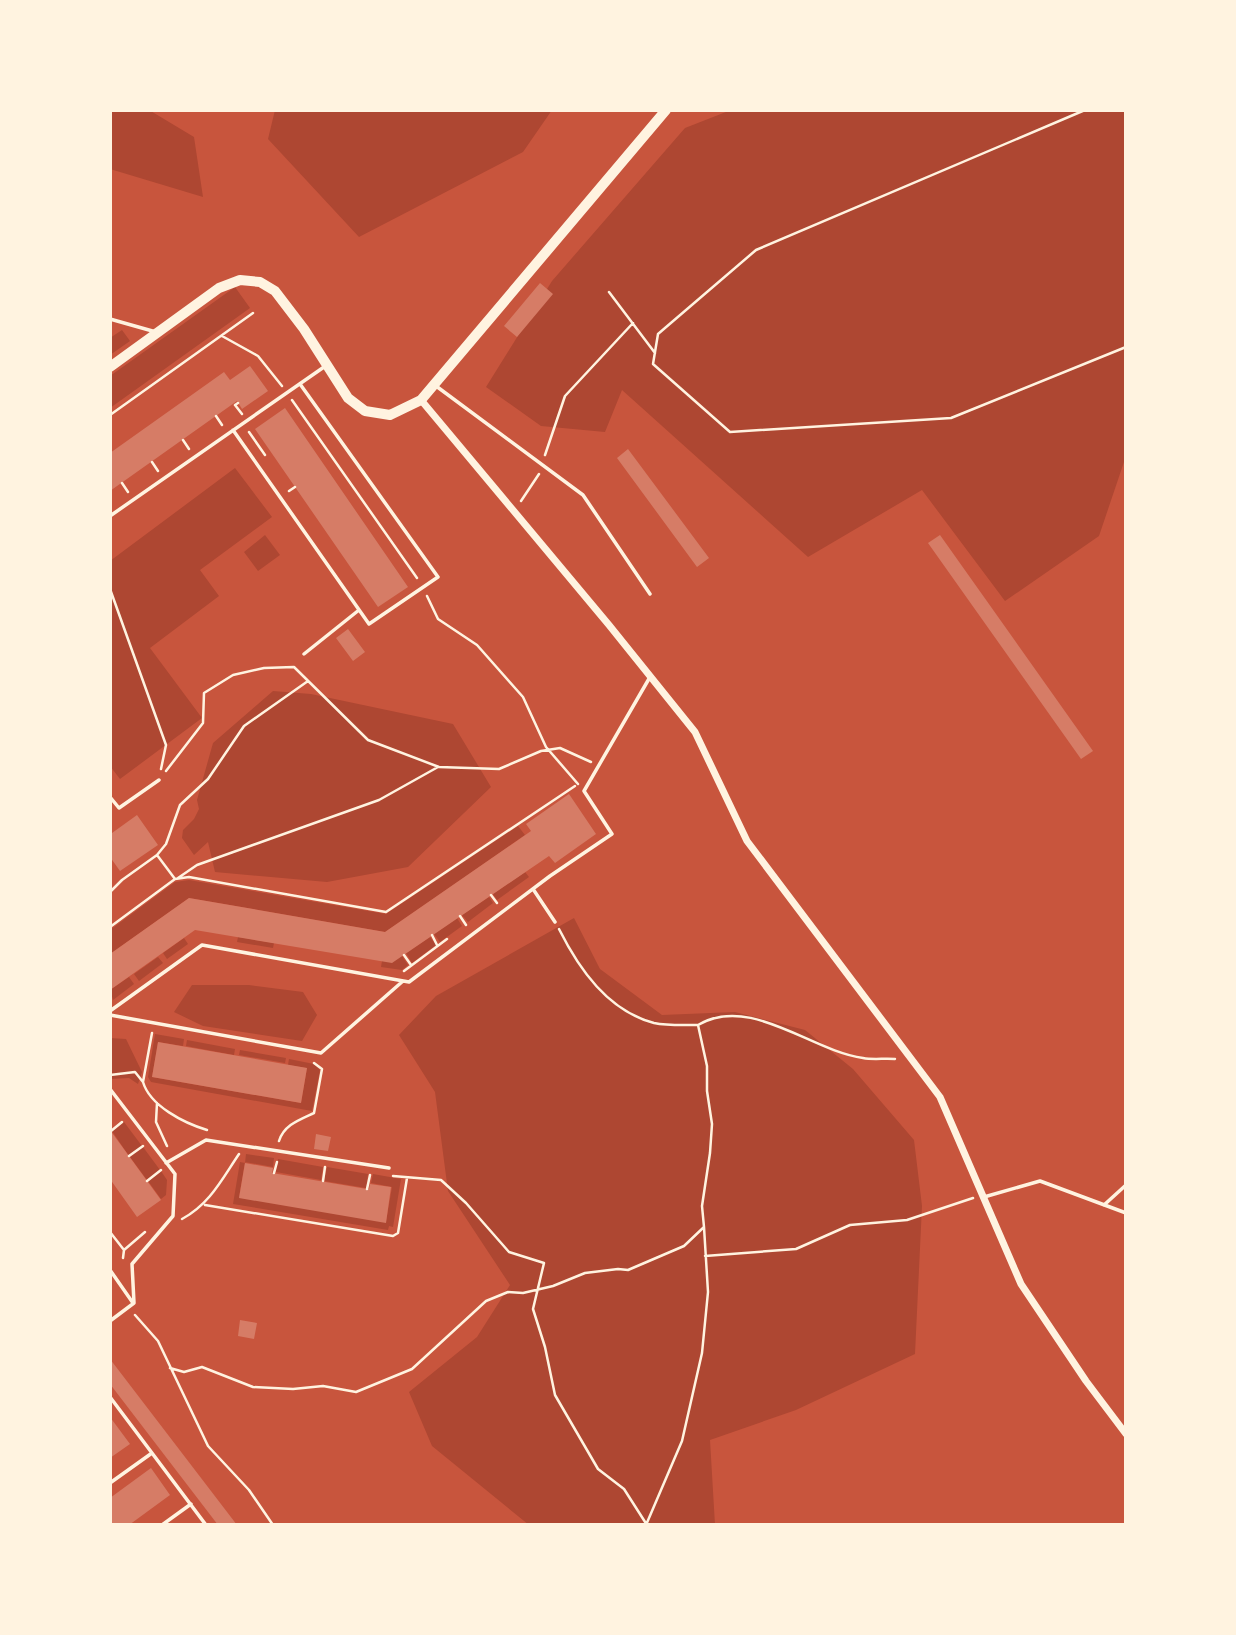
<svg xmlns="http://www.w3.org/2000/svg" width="1236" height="1635" viewBox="0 0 1236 1635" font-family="Commissioner,sans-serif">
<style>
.green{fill:#ae4732}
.building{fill:#d67c66}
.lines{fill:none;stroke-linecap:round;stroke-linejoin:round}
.path{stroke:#fff3e0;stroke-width:2.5}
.service{stroke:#fff3e0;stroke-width:3.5}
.minor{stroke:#fff3e0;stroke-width:7}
.secondary{stroke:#fff3e0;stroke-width:10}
</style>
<rect width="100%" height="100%" fill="#c8553d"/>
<path class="green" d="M110 110H149L194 137 203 197 110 169Z
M275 110H552L523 152 359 237 268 139Z
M731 110H1126V456L1099 536 1005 601 922 490 808 557 622 390 605 432 541 426 486 387 552 281 685 128Z
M235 287 250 308 110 408V376Z
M122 330 130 341 110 355V338Z
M235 468 272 517 200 570 219 596 150 648 202 718 120 779 110 766V561Z
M265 535 280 555 258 571 244 552Z
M273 691 311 694 453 724 491 787 408 867 327 882 215 872 208 842 194 855 182 838 183 830 194 819 199 809 197 800 213 743Z
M518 826 525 835 385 932 189 898 110 954V930L175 882 189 880 386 914Z
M525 872 529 877 497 900 493 894Z
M489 897 493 903 468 922 462 915Z
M457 918 462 926 440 942 434 934Z
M574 918 600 969 662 1015 735 1012 805 1030 853 1069 914 1140 922 1206 915 1354 796 1410 710 1440 715 1525H529L432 1446 409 1392 477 1337 510 1285 448 1191 435 1092 399 1035 436 996Z
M238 937 274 943 273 948 237 942Z
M430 937 436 945 412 963 406 953Z
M184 938 188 944 167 959 163 953Z
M402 956 408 965 402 970 381 967 382 961Z
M158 957 163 963 139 981 134 974Z
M129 977 134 984 113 1000 110 990Z
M192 985H249L303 992 317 1015 302 1041 203 1026 174 1012Z
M155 1034 184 1039 183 1046 158 1042 152 1077 301 1103 307 1068 288 1065 289 1059 314 1064 320 1070 312 1111 151 1082 148 1077Z
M110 1038 126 1039 142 1072 138 1084 129 1078 110 1079Z
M187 1040 235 1049 234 1055 186 1046Z
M240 1050 286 1058 285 1063 239 1055Z
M124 1122 142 1146 129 1156 112 1131Z
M143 1147 160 1170 147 1180 130 1157Z
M246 1154 274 1158 273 1167 245 1162 239 1197 386 1222 392 1187 371 1183 373 1174 401 1179 393 1227 389 1226 388 1230 233 1204 240 1162 245 1163Z
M278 1159 323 1167 321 1180 276 1172Z
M327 1167 368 1174 366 1188 324 1181Z
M161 1171 167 1180 166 1195 161 1199 148 1181Z"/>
<path class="building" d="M540 283 553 294 517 337 504 326Z
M250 366 268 391 242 409 237 401 110 491V453L224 372 230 380Z
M285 408 408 587 378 607 255 429Z
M628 449 709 558 697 567 617 458Z
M940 535 1093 751 1081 759 928 543Z
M348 629 365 652 353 661 336 638Z
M569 794 596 834 555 863 549 856 392 963 195 930 110 990V954L189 898 385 932 531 831 526 824Z
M137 815 158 845 120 871 110 857V830L112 833Z
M158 1042 307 1068 301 1103 152 1077Z
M110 1130 161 1200 137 1217 110 1179Z
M316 1134 331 1137 328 1151 314 1149Z
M245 1163 273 1168 272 1173 367 1189H369L370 1184 391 1187 386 1223 239 1198Z
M240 1320 257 1323 254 1339 238 1336Z
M110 1359 237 1525H218L110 1384Z
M110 1417 130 1444 110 1458Z
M151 1468 170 1495 129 1525H110V1498Z"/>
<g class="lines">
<path class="path" d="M1085 110 756 250 658 334 653 364 730 432 951 418 1126 347
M609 292 655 353
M222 336 258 356 282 386
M292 400 417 578
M238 403 235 405 242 414
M110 415 253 313
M216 416 222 425
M249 432 265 455
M183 440 189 449
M545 455 565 396 633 323
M152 462 158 471
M122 483 128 492
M289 491 295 487
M521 501 539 474
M110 589 166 745 161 769
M427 596 438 619 477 645 523 697 546 747 578 784
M166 771 203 723 204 693 233 675 264 668 294 667 368 740 439 767 499 769 541 751 560 748 591 762
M178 878 197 865 379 800 438 767
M175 879 189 877 386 912 575 786
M110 892 122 880 157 855
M491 895 497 903
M460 916 466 925
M110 927 175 879 157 855 166 844 180 805 208 779 244 726 308 681
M559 929C579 969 608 1011 654 1023 668 1026 685 1025 698 1025
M432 935 437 945
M404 955 411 965
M404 971 447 939
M152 1033 143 1082C150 1106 184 1123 207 1130
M110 1075 135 1072 143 1082
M157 1103 156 1122 167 1146
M111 1131 122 1122
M279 1141C284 1125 299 1120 314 1113L322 1069 314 1063
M129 1156 143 1146
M274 1173 277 1162
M393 1176 441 1180 466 1203 509 1252 544 1263 533 1309 545 1347 555 1395 598 1469 624 1489 647 1525
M147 1181 161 1170
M323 1181 325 1167
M367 1189 370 1175
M205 1205 393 1236 398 1233 407 1178
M182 1219C210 1204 222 1179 239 1154
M110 1232 124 1250 123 1258
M124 1250 145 1232
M705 1256 796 1249 850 1225 907 1220 973 1198
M135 1315 158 1341 208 1446 249 1490 273 1525
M170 1368 184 1372 202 1367 253 1387 293 1389 323 1386 356 1392 412 1369 486 1301 508 1292 523 1293 553 1286 585 1273 618 1269 628 1270 684 1246 704 1227 702 1206 710 1153 712 1124 707 1091V1066L698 1025C750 994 811 1051 863 1058 873 1060 885 1058 895 1059
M646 1525 682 1441 702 1353 708 1292 704 1227"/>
<path class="service" d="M110 319 156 332
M436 386 583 495 650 594
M233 430 369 624 438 577 300 384
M110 516 324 367
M304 654 359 610
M110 797 119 808 159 780
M533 889 555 922
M110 1011 202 945 409 982 550 876 612 834 584 791 650 677
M110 1015 321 1053 403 981
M110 1089 175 1174 173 1216 132 1264 134 1303 110 1321
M166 1163 206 1140 389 1168
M984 1197 1040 1181 1126 1213
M1104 1205 1126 1185
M110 1270 133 1303
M110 1397 206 1525
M110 1483 152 1453
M162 1525 191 1504"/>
<path class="minor" d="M421 400 609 625 695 732 747 841 940 1097 1021 1284 1086 1381 1126 1434"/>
<path class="secondary" d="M110 367 219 288 240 280 260 282 275 291 304 329 348 398 365 411 390 415 421 400 666 110"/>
</g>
<rect width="1236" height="1635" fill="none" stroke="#fff3e0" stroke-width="224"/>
</svg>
